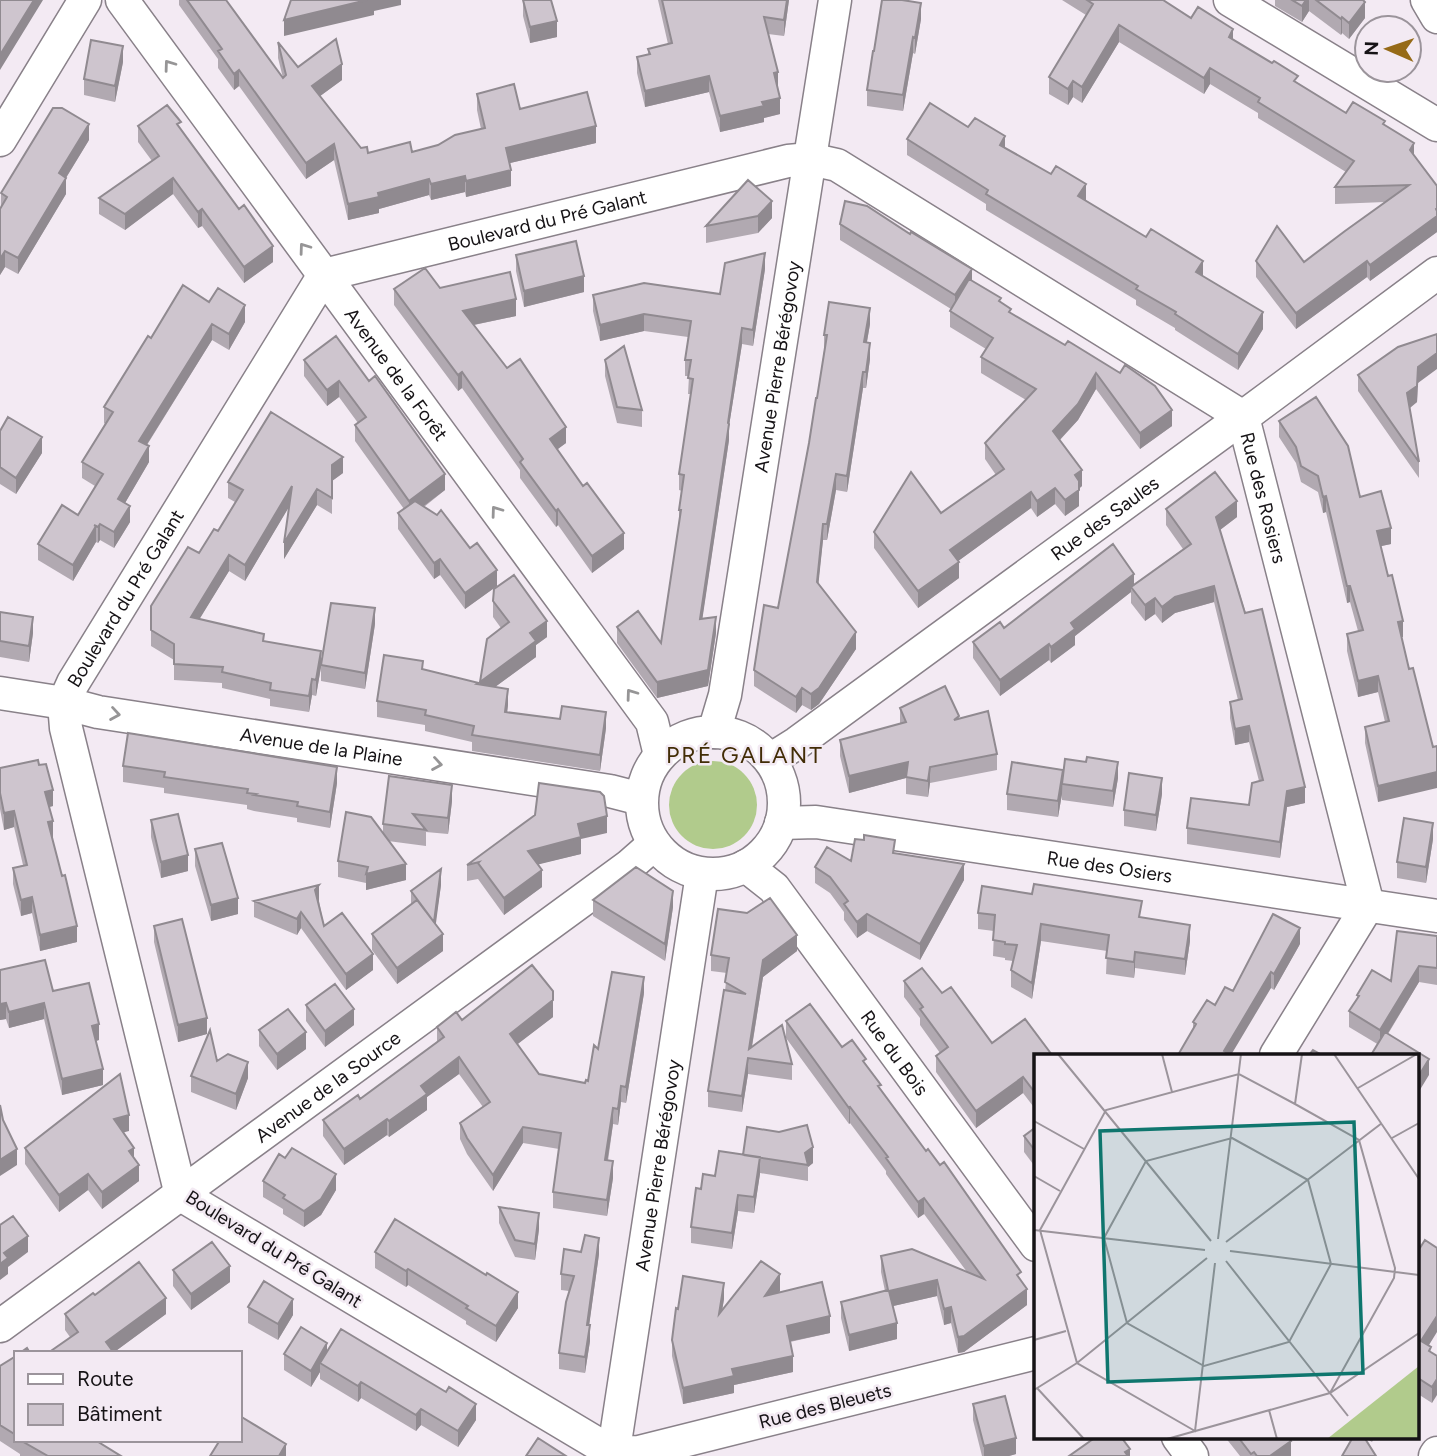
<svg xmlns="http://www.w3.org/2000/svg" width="1437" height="1456" viewBox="0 0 1437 1456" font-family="Figtree,sans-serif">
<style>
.green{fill:#b1cb8c}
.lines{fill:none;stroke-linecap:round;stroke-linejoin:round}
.minor-casing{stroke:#898189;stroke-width:35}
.minor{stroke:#fff;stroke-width:32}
.wall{fill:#b1a9b1}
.shaded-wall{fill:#908a90}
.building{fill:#cec5ce;stroke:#908a90;stroke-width:2}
.oneway{stroke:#969596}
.labels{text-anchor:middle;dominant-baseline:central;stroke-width:5;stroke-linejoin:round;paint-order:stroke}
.street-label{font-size:19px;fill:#161316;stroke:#f3eaf3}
.quarter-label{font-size:23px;letter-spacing:2px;fill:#422d06;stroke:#f3eaf3}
.inset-road{fill:none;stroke:#9b949b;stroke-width:2}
.view{fill:#0f766e;fill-opacity:0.15;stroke:#0f766e;stroke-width:3.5}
.inset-edge{fill:none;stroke:#161316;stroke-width:3.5}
</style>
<rect width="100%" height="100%" fill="#f3eaf3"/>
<path class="green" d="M669 805a44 44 0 1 1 88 0a44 44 0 1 1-88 0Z"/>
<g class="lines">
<g class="minor-casing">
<g id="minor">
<path id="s1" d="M122 0 652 722 660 755"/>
<path d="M1230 0 1437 125"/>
<path d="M1427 0 1437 17"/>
<path d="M0 140 85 0"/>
<path id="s2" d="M0 693 64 703 98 712 610 791 641 799"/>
<circle cx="713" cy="803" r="71"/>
<path id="s3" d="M714 732 725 695 835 0"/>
<path id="s4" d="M770 760 797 743 1243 417 1437 273"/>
<path id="s5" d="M781 823 816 822 1437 916"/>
<path id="s6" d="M746 866 774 888 1036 1245"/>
<path id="s7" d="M0 1326 629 866 654 844"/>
<path id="s8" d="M1036 1353 639 1452 613 1453 181 1195 66 728 64 703 73 683 324 275 788 161 810 159 837 165 1243 417 1368 905 1276 1055"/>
<path d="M1178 1437 1192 1456"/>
<path id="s9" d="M613 1456 702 874"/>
<path d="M1435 1456 1437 1453"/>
</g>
</g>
<use href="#minor" class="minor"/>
</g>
<path class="wall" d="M179 0H226L283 78 278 58V42L298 67 342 80 320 96 361 148 368 153 412 152 438 145 481 129 477 110V94L520 109 596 143 510 163 511 186 466 197 465 192 431 200 429 195 379 209V213L348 220 334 160 306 179 239 86 234 90 218 68V59L179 5Z
M523 0 557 37 530 43 523 16Z
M658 0H789L784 36 768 34 778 87 780 114 764 118V122L720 132 709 92 645 107 637 73V57L648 55V49L668 44Z
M1062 0H1163L1191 18 1233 40 1298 83 1346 113 1385 125 1414 155 1437 186V232L1370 281 1367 277 1296 329 1256 277V261L1304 262 1385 202 1335 204V187L1346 172 1258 118V113L1210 84 1204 94 1119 42 1082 103 1073 97 1068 105 1049 94V77L1086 15Z
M1275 0H1363L1365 18 1349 39 1342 33 1341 35 1309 11 1302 22 1275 6Z
M921 19 915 54 913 53 903 111 867 106V90L874 51Z
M123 62 115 102 84 95V79Z
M138 126 181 129 273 262 244 283 202 226 198 228 173 194 125 230 99 214V198L152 161 138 142Z
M907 139 1005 148 1203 276 1263 329 1238 370 1175 330V328L1136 305V300L986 210V204L907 155Z
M89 140 66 178V194L18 274 5 267 0 275 1 193Z
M748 180 772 218 758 233 706 243V226Z
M840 224 972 281 1001 303 1011 313 1172 426 1140 449 1096 389 1078 420 1060 440 1082 486 1079 489V506L1065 516 1055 504 1037 517 1031 508 958 561 959 578 918 608 874 548V532L941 513 996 475 985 459V443L1026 400 981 373V357L986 349 950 327V311L951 309 840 240Z
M516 255 584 292 524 307 516 271Z
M765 269 753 346 742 344 729 426V440L702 619 716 633 708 686 657 698 617 643V627L661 643 679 523V510L682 491 679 490V474L691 394H688L689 376H685V360L688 337 644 331 600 341 593 311V295L720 294Z
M440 288 516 316 474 325 566 443 557 449 624 549 592 573 558 525 556 527 520 478V470L462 388 458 391 394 305V289Z
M209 302 245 322 229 350 212 340 147 445 149 462 125 503 130 522 114 548 100 540 98 543 96 542 73 581 38 560V544L78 515 95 486 82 478V462L105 424 104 423V407L151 338Z
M870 324 867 342 870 359 866 388H863L847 492 836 490 827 540H823L818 584 856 649 819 704 811 710 802 705 796 713 754 686V670L778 608 817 398 824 351V335Z
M336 336 445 490 424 507 497 586 465 609 440 575 434 579 398 529V513L404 509 355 441V425L358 423 339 397 327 406 304 376V360Z
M605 360 642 410V427L617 423 605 376Z
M1358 375 1418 383 1417 402 1410 408 1419 462V478L1358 391Z
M1279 421 1360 497 1391 544 1381 546 1403 637H1401L1378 802 1365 743V727L1385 722 1378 692 1358 697 1347 651V634L1358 631 1350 602 1347 603 1326 512 1323 513 1318 492 1301 482 1296 463 1279 437Z
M0 431 42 453 16 494 0 484Z
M343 473 332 481V514L317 505 284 559 289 506 245 581 229 571 199 619 264 641 321 667 316 696 312 695 309 712 270 706V699L222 688V683L174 680V660L151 646V606L218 531 235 502 228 498V482Z
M1166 509 1237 517 1220 530 1305 803 1287 807 1280 858 1187 844V828L1249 805 1259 781 1249 742 1235 745 1230 718V702L1238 700 1214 602 1175 613 1162 623 1155 614 1145 621 1131 603V592L1075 636V645L1051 663 1049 660 1000 696 973 658V642L1004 628 1134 585 1183 549 1166 525Z
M493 601 547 637 536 645V657L495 687 508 705 507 713 606 728 600 771 472 751V742L425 731V725L377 717V701L423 670 480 685 501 628 493 617Z
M0 612 33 633 29 662 0 657Z
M375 624 365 689 321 681V665Z
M900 708 959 719 997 754V770L930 783 928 797 906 794V778L849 793 840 756V740L900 724Z
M1012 762 1118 778 1113 807 1062 800V794L1058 817 1007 810V794Z
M39 765 53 806 49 807 52 838 77 942 40 951 32 913 21 916 13 884V868L23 865 14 827 4 830 0 809V768Z
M123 766 337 783 330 828 297 822V818L254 811 247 809V805L164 793V788L123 782Z
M1162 794 1156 831 1124 826V810Z
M452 801 448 834 426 832V846L388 841 406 880 366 890V883L338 877V861L383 833V824Z
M151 820 188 871 161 878 151 837Z
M607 833 581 839V854L538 864 542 887 504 915 478 879 467 881V865Z
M1433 839 1426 883 1397 878V862Z
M195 849 238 914 211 921 195 866Z
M895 853 964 880 920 960 867 931 857 938 844 920V912L830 893 815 883V867Z
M441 885 435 925 443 951 397 984 372 950V934L411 905V891Z
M593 900 673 907 665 961 593 916Z
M254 901H319L324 926 373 970 346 990 301 928 297 935 254 917Z
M978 913 1142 918 1190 941 1185 975 1135 968 1134 978 1106 974 1107 951 1041 941 1032 999 1011 987V970L1013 961 1005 960V958L993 956 994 931 978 929Z
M154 926 207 1034 178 1042 154 942Z
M1437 936V985L1419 982 1388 1034 1429 1075 1349 1027V1011L1357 999V995L1391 981Z
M1300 944 1274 990 1271 988 1193 1029V1022L1233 991Z
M797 951 763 977 752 1047 792 1064V1080L748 1074 742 1112 708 1107V1091L725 991 727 973 711 971V955Z
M0 970 53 991 99 1040 96 1041 103 1085 62 1095 44 1019 9 1028 6 1019 0 1020Z
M904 981 942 993 992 1043 1036 1055V1110L1023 1093 976 1128 936 1072V1056L940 1053 920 1025V1018L904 997Z
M644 993 626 1103 621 1102 618 1125 613 1124 608 1161 613 1178 607 1216 553 1208V1192L559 1149 523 1143 493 1191 467 1154 460 1139V1123L483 1107 459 1074 427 1097V1110L389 1137 387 1135 344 1165 323 1136V1120L360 1099 437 1043V1027L462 1020 553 1017 517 1044 539 1074 585 1083 588 1081 598 1049Z
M306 1005 354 1025 325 1047 306 1021Z
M786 1021 842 1047 866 1064 881 1090 1021 1280 1027 1305 964 1352 958 1353 951 1323 944 1325 937 1296 893 1306 897 1339 849 1351 841 1318V1302L885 1291 881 1272V1256L967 1272 924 1214 918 1218 886 1174V1171L850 1123 849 1124 786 1038Z
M259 1030 306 1049 277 1070 259 1046Z
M191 1076 248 1078 236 1110 191 1092Z
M1036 1127V1168L1024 1152V1136Z
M129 1131 123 1132 134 1159 139 1181 102 1209 88 1190 59 1212 25 1164V1148Z
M743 1155 813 1163 808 1167V1181L760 1173 754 1213 738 1211 732 1249 691 1243V1227L701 1189 715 1176Z
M263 1181 336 1190 321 1215 304 1227 283 1214V1209L263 1197Z
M499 1207 539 1229 535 1260 515 1257 499 1223Z
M1418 1251 1429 1346 1431 1352 1437 1356 1432 1403 1418 1394Z
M375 1252 518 1308 496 1342 466 1324V1321L408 1285 406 1287 375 1268Z
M599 1254 589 1325 590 1341 585 1373 559 1369V1353L569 1291 561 1290V1274Z
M173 1270 230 1282 191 1310 173 1286Z
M780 1291 778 1293 830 1333 790 1342 793 1372 734 1385V1393L683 1404 672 1356V1340L678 1309 724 1299 722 1310Z
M95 1295 166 1314 113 1353 70 1337 65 1330V1314Z
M248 1307 293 1315 278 1340 248 1323Z
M327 1351 476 1420 458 1447 421 1425 416 1431 361 1398 358 1402 320 1379V1372L311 1387 284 1370V1354Z
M16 1356V1440H95L121 1456H20V1454L0 1441V1366Z
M973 1404 1016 1454 1009 1456H982L973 1420Z
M1225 1437H1288L1291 1456H1240Z
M1353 1437H1375L1372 1442 1365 1438Z"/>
<path class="shaded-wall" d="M34 0H43L0 70V55Z
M367 0H401V5L374 11V15L284 36V20Z
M787 0H789L784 36V20Z
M1306 0H1309V11L1302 22V6Z
M1365 2V18L1349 39V23Z
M921 3V19L915 54V38Z
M1342 17V33L1341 35V19Z
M557 21V37L530 43V27Z
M1119 25V42L1082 103V87Z
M1233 29V45L1229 37Z
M913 37V53L903 111V95Z
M123 46V62L115 102V86Z
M342 64V80L312 102V86Z
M1210 68V84L1204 94V78Z
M239 70V86L234 90V74Z
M778 72V88L774 73Z
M709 76V92L645 107V91Z
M1073 81V97L1068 105V89Z
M780 98V114L764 118V122L720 132V116L762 102Z
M89 124V140L59 189V173Z
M596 126V143L506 164V148Z
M1005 136V153L1000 145Z
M1414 143V159L1410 150Z
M334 144V160L306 179V163Z
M511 170V186L466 197V181Z
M465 176V192L431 200V184Z
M66 178V194L18 274V258Z
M173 178V194L125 230V214Z
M429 179V195L379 209V213L348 220V204L378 193Z
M1086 184V200L1078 212V196Z
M772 201V218L758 233V216Z
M1437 208V232L1370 281V265Z
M202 209V226L198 228V212Z
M273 246V262L244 283V267Z
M5 251V267L0 275V259Z
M765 253V269L753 346V330Z
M1203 261V277L1196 272Z
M1367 261V277L1296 329V313Z
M972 269V286L955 312V295Z
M584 276V292L524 307V291Z
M516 299V316L463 327V311Z
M245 305V322L229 350V334Z
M870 308V324L864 358V342Z
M1263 312V329L1238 370V354Z
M644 314V331L600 341V325Z
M212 324V340L139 457V441Z
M742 328V344L729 426V440L700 635V619Z
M870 343V359L866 388V372Z
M1437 353V369L1418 383 1417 402 1407 410V393L1418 367Z
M462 372V388L458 391V375Z
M863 372V388L847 492V476Z
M1096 373V389L1078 420 1053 447V431Z
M339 381V397L327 406V390Z
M1172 410V426L1140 449V433Z
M566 427V443L550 455V439Z
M42 437V453L16 494V478Z
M149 446V462L118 515V499Z
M343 457V473L332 481V465Z
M1082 470V486L1075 491V475Z
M445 474V490L409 517V501Z
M836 474V490L827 540V524Z
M292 486V502L245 581V565Z
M1055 488V504L1037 517V501Z
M317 489V505L284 559V543Z
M1079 490V506L1065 516V500Z
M1031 492V508L950 567V550Z
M1326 496V512L1323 513V497Z
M1237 501V517L1216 533V517Z
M130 506V522L114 548V532Z
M558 509V525L556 527V511Z
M100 524V540L98 543V527Z
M823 524V540L817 598V582Z
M96 526V542L73 581V565Z
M1391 528V544L1377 547V531Z
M624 533V549L592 573V556Z
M229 555V571L191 633V617Z
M440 559V575L434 579V563Z
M959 562V578L918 608V591Z
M497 570V586L465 609V593Z
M1134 574V590L1131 587V592L1075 636V645L1051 663V647L1071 623Z
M1214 586V602L1175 613 1162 623V607L1175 597Z
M1347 586H1350V602L1347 603Z
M1155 598V614L1145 621V605Z
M375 608V624L365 689V673Z
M33 617V633L29 662V646Z
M716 617V633L708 686 657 698V682Z
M547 621V637L536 645V657L480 698V682L530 633Z
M1403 621V637L1398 638V622Z
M856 632V649L819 704 811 710V694Z
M1049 644V660L1000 696V680Z
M321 651V667L316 696V680Z
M1378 676V692L1358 697V681Z
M312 679V695L309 712V696Z
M802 688V705L796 713V697Z
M508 689V705L505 728V712Z
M606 712V728L600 771V755Z
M1249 726V742L1235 745V729Z
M908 762 906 778 849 793V776Z
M1118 762V778L1113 807V791Z
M337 767V783L330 828V812Z
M930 767V783L928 797V781Z
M1063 770 1062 794 1058 817V801Z
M1437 772V788L1378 802V786Z
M1162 778V794L1156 831V815Z
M452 785V801L448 834V818Z
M1305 787V803L1287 807 1280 858V842L1287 791Z
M53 790V806L45 808V792Z
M14 811V827L4 830V813Z
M607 816V833L581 839V854L528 867V851L578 824Z
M53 821V837L48 839V822Z
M1433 823V839L1426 883V867Z
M188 855V871L161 878V862Z
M406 864V880L366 890V874Z
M964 864V880L920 960V944Z
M441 869V885L434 938V922Z
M542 870V887L504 915V898Z
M319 885V901L315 906V890Z
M673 891V907L665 961V944Z
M32 897V913L21 916V900Z
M238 898V914L211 921V905Z
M301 912V928L297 935V919Z
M867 914V931L857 938V922Z
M1041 924V941L1032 999V983Z
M1190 925V941L1185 975V959Z
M77 926V942L40 951V935Z
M1300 928V944L1274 990V974Z
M443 934V951L397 984V968Z
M797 935V951L763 977 750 1058 749 1049 763 960Z
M1135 952V968L1134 978V962Z
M373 954V970L346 990V974Z
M1419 966V982L1380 1046V1030Z
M1271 972V988L1231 1055H1224V1051Z
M644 977V993L626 1103V1087Z
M553 1000V1017L510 1050V1034Z
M6 1003V1019L0 1020V1004Z
M44 1003V1019L9 1028V1012Z
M354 1009V1025L325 1047V1031Z
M207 1018V1034L178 1042V1025Z
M99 1024V1040L92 1042V1026Z
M306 1032V1049L277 1070V1054Z
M459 1057V1074L427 1097V1110L389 1137V1121L421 1086Z
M748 1058V1074L742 1112V1096Z
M1429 1059V1075L1418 1093V1077Z
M248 1062V1078L236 1110V1094Z
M103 1069V1085L62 1095V1079Z
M1023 1077V1093L976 1128V1111Z
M621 1086V1102L618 1125V1109Z
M850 1107V1123L849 1124V1108Z
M613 1108V1124L605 1176V1160Z
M129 1115V1131L114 1135V1119Z
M387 1119V1135L344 1165V1149Z
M523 1127V1143L493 1191V1175Z
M813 1147V1163L808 1167 805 1153Z
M134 1148V1164L129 1151Z
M17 1149V1165L0 1176V1160Z
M760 1157V1174L754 1213V1197Z
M613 1161V1178L607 1216V1200Z
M139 1165V1181L102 1209V1192Z
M88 1174V1190L59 1212V1195Z
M336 1174V1190L321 1215 304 1227V1211Z
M738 1195V1211L732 1249V1233Z
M924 1198V1214L918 1218V1202Z
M539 1213V1229L535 1260V1244Z
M28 1236V1252L8 1267V1274L0 1280V1264L4 1253Z
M599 1238V1254L587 1341V1325Z
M230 1266V1282L191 1310V1294Z
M408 1269V1285L406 1287V1271Z
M780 1274V1291L765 1312V1296Z
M937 1280V1296L889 1307V1291Z
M724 1283V1299L719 1330V1314Z
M1027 1289V1305L964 1352 958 1353V1337Z
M518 1292V1308L496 1342V1326Z
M166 1298V1314L113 1353 106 1342Z
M293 1299V1315L278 1340V1324Z
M951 1307V1323L944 1325V1309Z
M830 1316V1333L787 1342V1326Z
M1437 1316V1332L1421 1358V1341Z
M897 1323V1339L849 1351V1335Z
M590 1325V1341L585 1373V1357Z
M327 1343V1359L320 1363V1372L311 1387V1371Z
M793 1356V1372L734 1385V1393L683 1404V1388L732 1369Z
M1437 1379V1395L1432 1403V1387Z
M361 1382V1398L358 1402V1386Z
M476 1404V1420L458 1447V1431Z
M421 1409V1425L416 1431V1415Z
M1016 1438V1454L1009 1456H984V1446Z
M1291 1441V1456H1270Z
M286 1444V1456H279Z
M1130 1449V1456H1125V1452Z"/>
<path class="building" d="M0 0H34L0 55Z
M187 0H226L283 78 286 75 278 42 298 67 336 39 342 64 312 86 361 148 367 147 368 153 410 142 412 152 438 145 455 135 485 128 477 94 514 84 520 109 587 92 596 126 506 148 511 170 466 181 465 176 431 184 429 179 378 193 379 197 348 204 334 144 306 163 239 70 234 74 218 51 222 49Z
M291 0H367L284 20Z
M523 0H551L557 21 530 27Z
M662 0H787L784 20 764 17 778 72 774 73 780 98 762 102 764 106 720 116 709 76 645 91 637 57 650 54 648 49 672 43Z
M882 0H902L921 3 915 38 913 37 903 95 867 90 873 51H874Z
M1087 0H1163L1191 18 1198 7 1233 29 1229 37 1272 63 1274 61 1298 76 1294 81 1346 113 1353 102 1385 121 1383 124 1414 143 1410 150 1437 186V208L1436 209 1437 211V216L1370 265 1367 261 1296 313 1256 261 1277 226 1304 262 1345 231 1409 185 1335 187 1354 161 1258 102 1260 98 1210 68 1204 78 1119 25 1082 87 1073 81 1068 89 1049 77 1093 4Z
M1292 0H1306L1302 6Z
M1316 0H1363L1365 2 1349 23 1342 17 1341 19Z
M91 40 123 46 115 86 84 79Z
M930 103 968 127 975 118 1005 136 1000 145 1051 174 1056 166 1086 184 1078 196 1146 237 1151 229 1203 261 1196 272 1263 312 1238 354 1175 314 1176 312 1136 289 1138 286 986 194 988 190 907 139Z
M167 105 181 122 177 124 239 209 244 205 273 246 244 267 202 209 198 212 173 178 125 214 99 198 159 156 138 126Z
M53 108H62L89 124 59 173 66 178 18 258 5 251 0 259V209L7 197 1 193Z
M748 180 772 201 758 216 706 226Z
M845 201 867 206 910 234 911 232 972 269 955 295 840 224Z
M576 241 584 276 524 291 516 255Z
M765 253 753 330 742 328 728 423 729 424 700 619 716 617 708 670 657 682 617 627 638 611 661 643 681 510H679L684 475 679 474 693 379 688 378 691 360H685L691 321 644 314 600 325 593 295 644 283 720 294 725 263Z
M425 268 440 288 510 272 516 299 463 311 507 368 520 359 566 427 550 439 583 486 587 483 624 533 592 556 558 509 556 511 520 462 523 459 462 372 458 375 394 289Z
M969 279 1001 298 999 301 1011 309 1009 312 1065 345 1068 341 1120 373 1125 365 1155 386 1172 410 1140 433 1096 373 1078 404 1053 431 1082 470 1075 475 1079 481V490L1065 500 1055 488 1037 501 1031 492 950 550 959 562 918 591 874 532 911 472 941 513 1004 469 985 443 1036 389 981 357 993 338 950 311Z
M183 285 209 302 218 288 245 305 229 334 212 324 139 441 149 446 118 499 130 506 114 532 100 524 98 527 94 525 96 526 73 565 38 544 62 505 78 515 103 474 82 462 113 412 104 407 148 336 151 338Z
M829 302 870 308 864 342 870 343 866 372H863L847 476 836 474 827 524H823L817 582 856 632 819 688 811 694 802 688 796 697 754 670 764 605 778 608 809 443 816 398H817L827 335H824Z
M1437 334V353L1418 367 1417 386 1407 393 1419 462 1358 375 1398 347Z
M336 336 369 381 375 376 445 474 409 501 355 425 366 417 339 381 327 390 304 360Z
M624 346 642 410 617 407 605 360Z
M1316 397 1348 446 1360 497 1381 491 1391 528 1377 531 1388 576 1392 575 1403 621 1398 622 1409 669 1413 668 1433 747 1437 746V772L1378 786 1365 727 1389 721 1378 676 1358 681 1347 634 1363 630 1350 586H1347L1326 496 1323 497 1318 476 1301 466 1296 447 1279 421Z
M271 412 343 457 332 465V498L317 489 284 543 292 486 245 565 229 555 191 617 264 634 263 641 321 651 316 680 312 679 309 696 270 690 271 683 222 672 223 667 174 664V644L151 630V606L188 547 199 553 214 529 218 531 243 490 228 482Z
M8 417 42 437 16 478 0 467V431Z
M1215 472 1237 501 1216 517 1245 613 1262 609 1305 787 1287 791 1280 842 1187 828 1191 798 1249 805 1252 783 1263 780 1249 726 1235 729 1230 702 1242 699 1214 586 1175 597 1162 607 1155 598 1145 605 1131 587 1191 544 1166 509Z
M415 501 437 515 441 510 470 548 477 543 497 570 465 593 440 559 434 563 398 513Z
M1113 544 1134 574 1071 623 1075 629 1051 647 1049 644 1000 680 973 642 1000 622 1004 628Z
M514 575 547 621 530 633 536 641 480 682 487 639 509 622 493 601 494 589Z
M331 603 375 608 365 673 321 665Z
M0 612 33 617 29 646 0 641Z
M384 655 423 661 422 669 479 683 477 684 508 689 505 712 560 719 562 706 606 712 600 755 472 735 474 726 425 715 426 710 377 701Z
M945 686 959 716 954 720 988 711 997 754 930 767 928 781 906 777 908 762 849 776 840 740 906 722 900 708Z
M128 733 337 767 330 812 297 806 298 802 254 795 256 794 247 793 248 789 164 777 165 772 123 766Z
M1087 757 1118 762 1113 791 1062 784 1065 759 1086 762Z
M38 760 39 765 46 764 53 790 45 792 53 821 48 822 62 876 65 875 77 926 40 935 32 897 21 900 13 868 27 865 14 811 4 813 0 793V768Z
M1012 762 1063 770 1058 801 1007 794Z
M1129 773 1162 778 1156 815 1124 810Z
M389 776 452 785 448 818 413 814 426 830 383 824Z
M539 783 600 792 604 796 607 816 578 824 581 837 528 851 542 870 504 898 478 863 479 862 467 865 535 815Z
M346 812 371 817 406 864 366 874 368 867 338 861Z
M178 814 188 855 161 862 151 820Z
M1404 818 1433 823 1426 867 1397 862Z
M864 835 895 840 893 853 964 864 920 944 867 914 857 922 844 904 848 901 830 877 815 867 827 847 851 861 855 839 864 840Z
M222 843 238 898 211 905 195 849Z
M636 867 673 891 665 944 593 900Z
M441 869 434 922 411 891Z
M1034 884 1142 901 1139 917 1190 925 1185 959 1135 952 1134 962 1106 958 1109 935 1041 924 1032 983 1011 970 1017 945 1005 944V942L993 940 995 915 978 913 982 886 1032 894Z
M319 885 315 890 324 926 342 913 373 954 346 974 301 912 297 919 254 901Z
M770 898 797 935 763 960 749 1049 782 1025 792 1064 748 1058 742 1096 708 1091 724 990 746 994 725 982 729 958 711 955 718 909 747 913Z
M417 900 443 934 397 968 372 934Z
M1273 914 1300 928 1274 974 1271 972 1224 1051 1227 1053 1225 1055H1178L1196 1024 1193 1022 1207 1000 1215 1005 1225 987 1233 991Z
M182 919 207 1018 178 1025 154 926Z
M1397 931 1437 936V968L1419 966 1380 1030 1349 1011 1359 996 1357 995 1372 970 1391 981Z
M45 960 53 991 89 983 99 1024 92 1026 103 1069 62 1079 44 1003 9 1012 6 1003 0 1004V970Z
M532 965 553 991V1000L510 1034 539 1074 585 1083 586 1080 588 1081 594 1045 598 1049 612 972 644 977 626 1087 621 1086 618 1109 613 1108 605 1160 613 1161 607 1200 553 1192 561 1133 523 1127 493 1175 467 1138 460 1123 490 1102 459 1057 421 1086 427 1094 389 1121 387 1119 344 1149 323 1120 358 1095 360 1099 444 1037 437 1027 456 1012 462 1020Z
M922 968 942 993 951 987 992 1043 1025 1019 1052 1055H1036V1094L1023 1077 976 1111 936 1056 948 1047 920 1009 923 1007 904 981Z
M335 984 354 1009 325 1031 306 1005Z
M810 1004 842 1047 852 1040 866 1059 863 1061 881 1085 878 1086 926 1151 928 1149 940 1165 944 1162 1021 1272 1017 1275 1027 1289 964 1336 958 1337 951 1307 944 1309 937 1280 889 1291 897 1323 849 1335 841 1302 888 1290 881 1256 912 1249 984 1279 924 1198 918 1202 886 1158 888 1157 850 1107 849 1108 786 1021Z
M288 1009 306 1032 277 1054 259 1030Z
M210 1030 217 1061 228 1054 248 1062 236 1094 191 1076Z
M1385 1032 1429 1059 1418 1077V1055H1371Z
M1313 1050 1322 1055H1309Z
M120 1074 129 1115 114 1119 134 1148 129 1151 139 1165 102 1192 88 1174 59 1195 25 1148Z
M0 1105 3 1120 17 1149 0 1160Z
M807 1125 813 1147 805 1153 808 1165 743 1155 747 1127 779 1132Z
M1036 1127V1152L1024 1136Z
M292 1148 336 1174 321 1199 304 1211 283 1198 285 1195 263 1181 279 1154 285 1158Z
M719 1151 760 1157 754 1197 738 1195 732 1233 691 1227 696 1188 701 1189 703 1174 715 1176Z
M499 1207 539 1213 535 1244 515 1240Z
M13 1216 28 1236 4 1253 8 1258 0 1264V1225Z
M395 1219 486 1275 487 1273 518 1292 496 1326 466 1308 468 1306 408 1269 406 1271 375 1252Z
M585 1235 599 1238 587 1325H590L585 1357 559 1353 566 1302 574 1276 561 1274 564 1249 581 1252Z
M1425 1240 1437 1248V1316L1421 1341 1431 1347 1429 1351 1437 1356V1379L1432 1387 1418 1378V1251Z
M212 1242 230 1266 191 1294 173 1270Z
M761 1261 780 1274 765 1296 822 1282 830 1316 787 1326 793 1356 732 1369 734 1376 683 1388 672 1340 676 1308 678 1309 683 1276 724 1283 719 1314Z
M139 1262 166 1298 106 1342 114 1353H48L78 1332 65 1314 93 1293 95 1295Z
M264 1281 293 1299 278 1324 248 1307Z
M301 1327 327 1343 311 1371 284 1354Z
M341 1329 446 1392 449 1387 476 1404 458 1431 421 1409 416 1415 361 1382 358 1386 320 1363Z
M27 1348 30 1353H20Z
M16 1356V1435L0 1425V1366Z
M1005 1396 1016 1438 984 1446 973 1404Z
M240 1416 286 1444 279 1456H210L220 1440H240Z
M1096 1437H1121L1130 1449 1125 1452 1128 1456H1069Z
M1238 1437H1288L1291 1441 1270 1456H1257L1254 1452 1251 1454Z
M1353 1437H1364L1376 1456H1342Z
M538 1438 566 1456H526Z
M20 1440H95L121 1456H48Z"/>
<defs><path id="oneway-chevron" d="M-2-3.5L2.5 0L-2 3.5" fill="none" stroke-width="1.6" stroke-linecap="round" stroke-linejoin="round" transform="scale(1.75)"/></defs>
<g class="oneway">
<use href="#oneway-chevron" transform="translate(169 65) rotate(-126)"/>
<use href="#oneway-chevron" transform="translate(304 248) rotate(-126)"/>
<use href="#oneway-chevron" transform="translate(496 511) rotate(-126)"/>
<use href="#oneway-chevron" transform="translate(631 694) rotate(-126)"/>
<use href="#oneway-chevron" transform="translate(115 714) rotate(9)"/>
<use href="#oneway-chevron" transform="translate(437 764) rotate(9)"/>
</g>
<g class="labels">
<g class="street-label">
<text stroke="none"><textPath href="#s8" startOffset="2175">Boulevard du Pré Galant</textPath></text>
<text stroke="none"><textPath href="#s3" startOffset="371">Avenue Pierre Bérégovoy</textPath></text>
<text stroke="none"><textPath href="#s1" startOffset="464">Avenue de la Forêt</textPath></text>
<text stroke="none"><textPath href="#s8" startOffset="3034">Rue des Rosiers</textPath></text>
<text stroke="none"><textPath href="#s4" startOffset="413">Rue des Saules</textPath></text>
<text stroke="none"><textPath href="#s8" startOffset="1566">Boulevard du Pré Galant</textPath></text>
<text stroke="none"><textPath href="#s2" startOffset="326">Avenue de la Plaine</textPath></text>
<text stroke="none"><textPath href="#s5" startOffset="332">Rue des Osiers</textPath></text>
<text stroke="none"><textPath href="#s6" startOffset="240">Rue du Bois</textPath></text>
<text stroke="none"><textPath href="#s7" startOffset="406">Avenue de la Source</textPath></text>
<text stroke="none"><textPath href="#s9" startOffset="294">Avenue Pierre Bérégovoy</textPath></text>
<text transform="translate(274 1249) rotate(32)">Boulevard du Pré Galant</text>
<text transform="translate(825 1406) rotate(-14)">Rue des Bleuets</text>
</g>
<g class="quarter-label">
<text x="745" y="755">PRÉ GALANT</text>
</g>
</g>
<g transform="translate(1034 1054)">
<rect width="385" height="385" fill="#f3eaf3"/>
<path d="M385 312V385H293Z" fill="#b1cb8c"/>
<path class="inset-road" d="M24 0 177 187M128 0 138 38M300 0 385 125M324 34 383 0M261 50 268 0M0 67 50 95M198 84 274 126 297 210 255 288 170 312 93 269 70 184 112 107ZM358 84 385 69M0 122 26 137M0 176 171 196M6 176 72 56 205 20 261 50 325 86 361 214 360 224 296 339M6 176 43 309 161 377 181 209M184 185 207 0M192 188 348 69M196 197 385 221M192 207 314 362M0 286 32 277M3 334 50 385M0 336 43 309 173 204M235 356 243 385M133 385 296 339 385 279"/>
<path class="view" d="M320 68 329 319 74 328 66 77Z"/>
<rect width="385" height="385" class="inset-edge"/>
</g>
<rect x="14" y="1351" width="228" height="91" fill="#f3eaf3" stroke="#9b949b" stroke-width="2"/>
<rect x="28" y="1374" width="35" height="10" fill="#ffffff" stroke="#9b949b" stroke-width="2"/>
<text x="77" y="1386" font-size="21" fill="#161316">Route</text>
<rect x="28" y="1404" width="35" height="21" fill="#cec5ce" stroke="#9b949b" stroke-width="2"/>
<text x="77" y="1421" font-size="21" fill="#161316">Bâtiment</text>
<g transform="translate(1388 49) rotate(272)"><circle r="33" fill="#f3eaf3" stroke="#9b949b" stroke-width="2"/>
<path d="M0-5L12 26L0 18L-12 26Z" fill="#966a17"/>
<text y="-10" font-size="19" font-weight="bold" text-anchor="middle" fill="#161316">N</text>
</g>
</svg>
